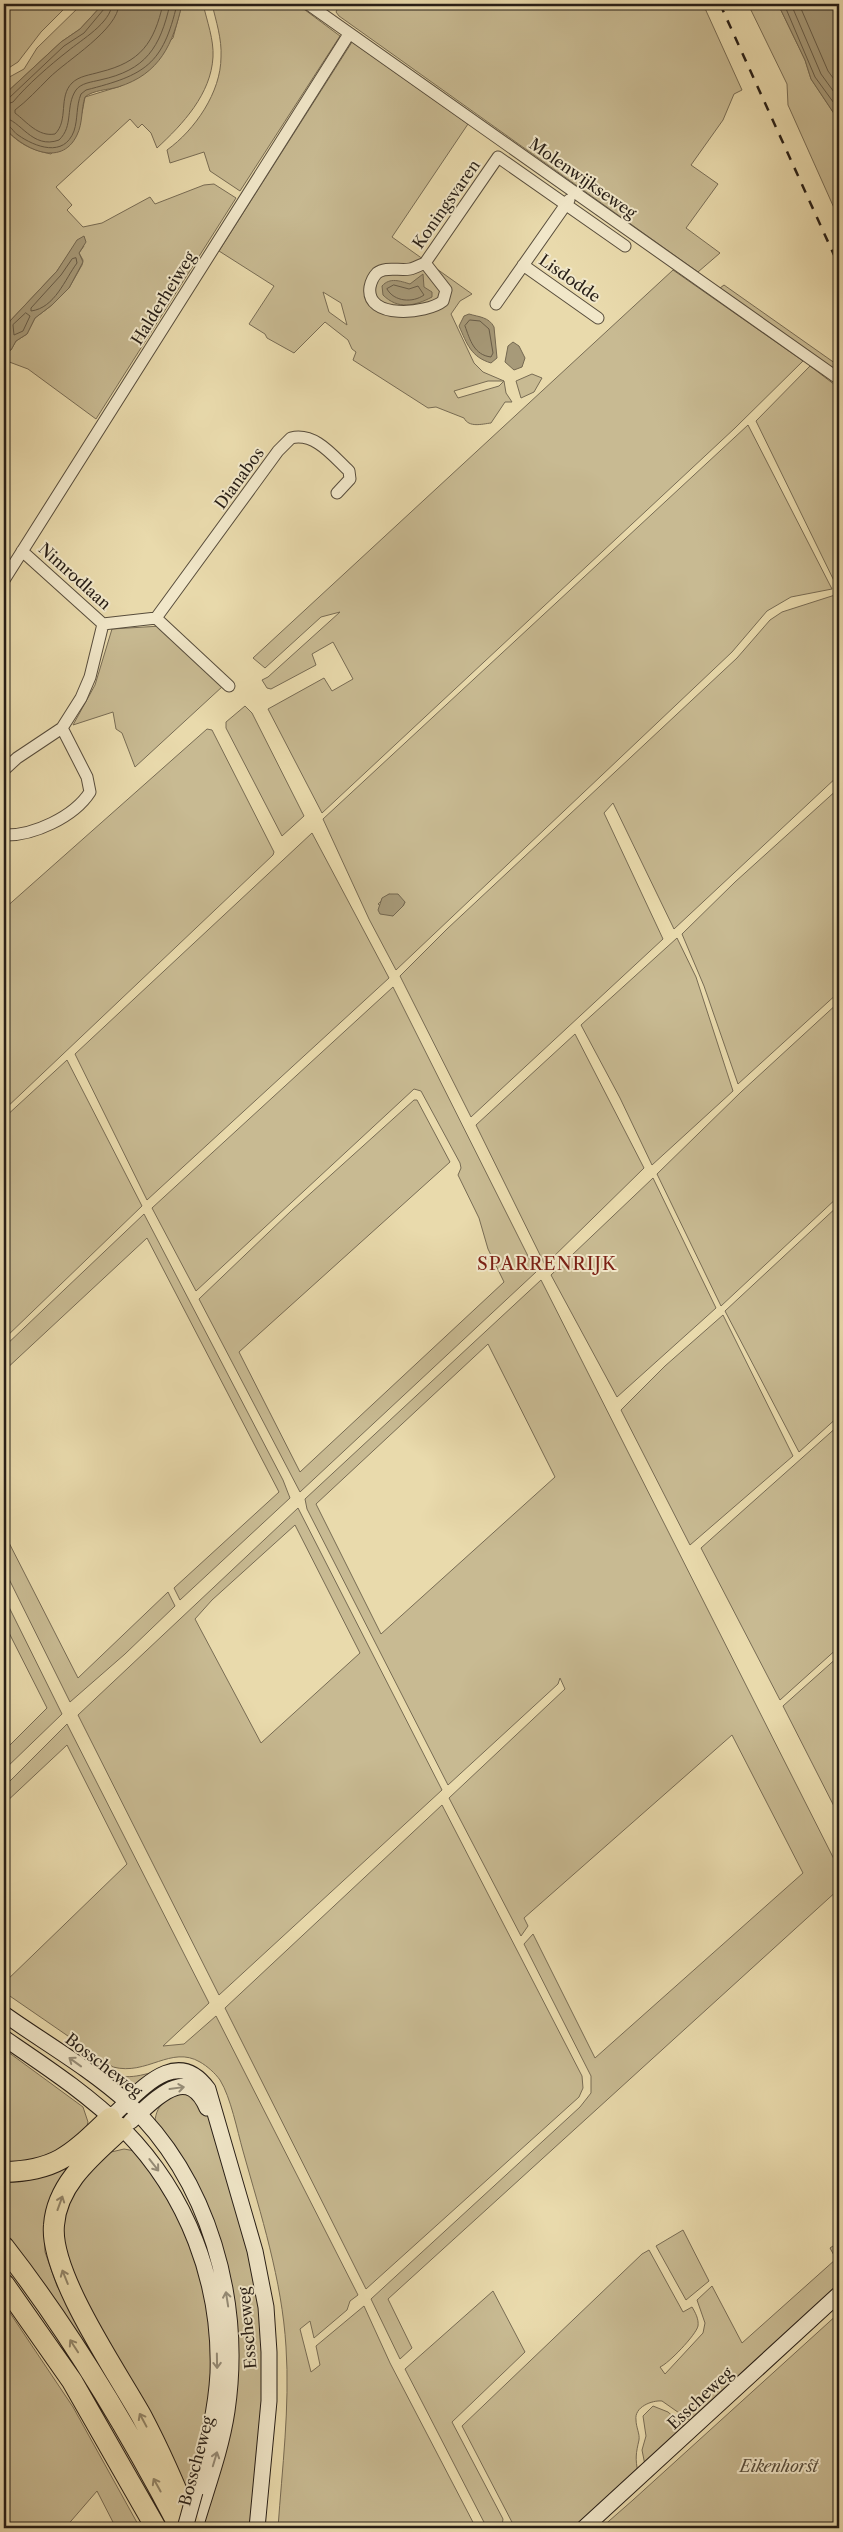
<svg xmlns="http://www.w3.org/2000/svg" width="843" height="2532" viewBox="0 0 843 2532" font-family="'Libre Caslon Text',serif">
<style>
.green{fill:#c8ba92;stroke:#786c54;fill-rule:evenodd}
.water{fill:#a79a79;stroke:#746851}
.lines{fill:none;stroke-linecap:round;stroke-linejoin:round}
.shore{stroke:#675c48;stroke-width:1}
.street-casing{stroke:#584d3c;stroke-width:13}
.secondary-casing{stroke:#271e16;stroke-width:17}
.highway-casing{stroke:#271e16;stroke-width:22}
.street{stroke:#f1e7c9;stroke-width:11}
.secondary{stroke:#f1e7c9;stroke-width:15}
.highway{stroke:#e9daac;stroke-width:20}
.rail{stroke:#271e16;stroke-width:2.5;stroke-dasharray:9 9;stroke-linecap:butt}
.secondary-bridge-casing{stroke:#271e16;stroke-width:17;stroke-linecap:butt}
.secondary-bridge{stroke:#f1e7c9;stroke-width:15}
.oneway{stroke:#968d78}
.oneway2{stroke:#928568}
.labels{text-anchor:middle;dominant-baseline:central;stroke-width:4;stroke-linejoin:round;paint-order:stroke}
.street-label{font-size:16px;fill:#271e16;stroke:#f1e7c9}
.park-label{font-size:16px;font-style:italic;fill:#574d3b;stroke:#f1e7c9}
.neighbourhood-label{font-size:18px;letter-spacing:1px;fill:#7a1f14;stroke:#f1e7c9}
</style>
<rect width="100%" height="100%" fill="#e9daac"/>
<filter id="stains"><feTurbulence type="fractalNoise" baseFrequency=".004" numOctaves="4"/><feColorMatrix values="0 0 0 0 .2 0 0 0 0 .09 0 0 0 0 .02 0 0 0 .5 -.17"/></filter>
<radialGradient id="worn" r=".72"><stop offset=".6" stop-color="#630" stop-opacity="0"/><stop offset="1" stop-color="#630" stop-opacity=".3"/></radialGradient>
<path class="green" d="M4 4H69L41 32 18 62 4 71Z
M82 4H103L80 29 61 42 5 94 4 99V80L24 69 37 48Z
M182 4H203C207 21 214 40 213 57 211 94 183 124 157 148L151 133 142 124 138 128 130 119 56 187 72 205 67 210 83 227 102 223 150 197 155 204 204 185 214 184 236 198 96 419 28 369 4 360V352L11 350 16 341 27 334 35 318 52 305 69 288 82 265 83 260 79 253 84 246H74L57 271 10 321 4 339V127C17 143 31 150 51 154L82 113 85 97 121 86 173 38Z
M212 4H297L340 36 240 191 210 171 204 152 170 163 167 150C195 130 221 92 221 57 222 39 216 21 212 4Z
M340 4H703L742 90 734 94 723 120 691 165 718 184 686 228 720 253 698 272 339 16 336 12Z
M748 4H778L805 60 811 79 839 121V219L788 105 787 84Z
M352 42 468 124 392 237 472 294 460 301 451 314 474 363 483 372 504 381 506 393 512 402H505L491 423C482 424 469 428 464 418L436 407 428 408 353 360 356 352 352 349 348 340 325 322 294 353 267 338 265 334 249 324 274 286 219 251ZM323 292 341 303 347 325 329 312ZM488 381H504L499 386 458 398 454 391Z
M673 270 803 361 735 428 322 813 268 709 324 678 332 691 353 679 333 642 312 654 316 665 271 689 267 688 262 680 268 677 340 612 321 617 265 668 253 658Z
M724 285 839 366V374L720 288Z
M810 366 839 388V591L756 421Z
M532 374 542 378 534 392 521 398 516 381Z
M748 425 832 589 791 597 767 611 732 652 396 970 369 919 323 819ZM389 894 405 902 403 906 393 916 378 904Z
M835 595 839 604V775L674 929 613 803 604 813 663 939 471 1117 400 976 447 929 737 658 770 620 782 612Z
M161 626 223 686 135 767 122 733 116 729 113 712 73 725 95 685 112 629Z
M245 706 252 713 304 816 282 836 226 728V722Z
M207 729 212 730 274 852 273 855 4 1110V909Z
M839 788V992L738 1084 704 986 682 934 735 882Z
M312 833 389 978 147 1200 75 1054Z
M677 938 696 977 733 1091 652 1165 620 1098 581 1025Z
M393 987 536 1272 300 1492 199 1299 291 1211 414 1100H417L450 1162 239 1352 300 1472 504 1282 488 1249 479 1218 458 1175 461 1168 460 1163 421 1091 414 1089 196 1291 152 1208Z
M839 1002V1196L721 1306 657 1174 741 1092Z
M575 1034 644 1168 545 1265 476 1125Z
M67 1060 142 1206 4 1339V1118Z
M653 1178 716 1308 617 1397 551 1275Z
M839 1205V1416L799 1452 725 1311Z
M144 1214 283 1480 290 1498 180 1600 174 1588 279 1492 147 1238 4 1371V1347Z
M541 1280 839 1869V1889L388 2299 412 2348 400 2359 371 2299 580 2107 591 2093V2076L524 1944 533 1934 595 2058 803 1873 732 1735 524 1918 528 1926 521 1936 449 1798 565 1689 560 1678 558 1684 448 1785 307 1509 305 1499ZM488 1344 555 1477 381 1634 316 1504Z
M723 1315 793 1456 690 1545 621 1410 665 1366Z
M839 1425V1647L780 1700 701 1548Z
M298 1508 442 1790 219 1995 78 1715ZM295 1525 360 1653 261 1743 195 1619 212 1600Z
M4 1533 78 1678 168 1592 175 1606 125 1654 70 1702 4 1569Z
M4 1597 62 1714 4 1770V1751L47 1708 4 1623Z
M839 1656V1816L783 1706Z
M67 1724 209 2003 163 2046 184 2044 216 2016 358 2295 350 2301 347 2310 314 2338 310 2321 300 2329 311 2372 320 2365 316 2346 364 2306 390 2363 476 2528H278C282 2469 290 2407 286 2347 282 2280 261 2215 243 2151 237 2130 231 2098 220 2080 215 2073 207 2066 200 2062 171 2045 147 2076 113 2067L4 1992V1983L127 1864 67 1745 4 1804V1787Z
M442 1805 582 2076 583 2088 579 2097 366 2289 225 2008Z
M4 2049 83 2107 88 2122 86 2129 57 2155 4 2166Z
M101 2069C122 2081 137 2077 160 2070L132 2090 126 2091 108 2079Z
M186 2088 209 2114 252 2258 265 2351 254 2528H200L227 2272 155 2122C156 2102 170 2098 186 2088Z
M124 2149 135 2151 141 2157 187 2231 210 2308 212 2398 187 2505 56 2244 73 2190 107 2153Z
M76 2156 44 2228 45 2252 57 2286 148 2447 4 2235V2177Z
M683 2230 709 2281 686 2300 656 2246Z
M839 2242V2286L692 2422 662 2401C652 2400 634 2407 636 2420 636 2427 640 2434 639 2440 636 2453 635 2459 638 2472L577 2528H512L514 2526 462 2426 642 2254 649 2250 683 2312 692 2307C695 2312 699 2319 698 2326 696 2335 668 2364 660 2367L665 2374 703 2333 705 2323 697 2300 712 2286 742 2343 836 2259 830 2248Z
M493 2291 525 2352 452 2422 503 2519 502 2526 499 2528H487L405 2369Z
M4 2304 73 2407 140 2528H116L97 2491 65 2528H4Z
M839 2313V2528H601L633 2500Z
M653 2406 668 2412 686 2428 645 2465 642 2450 646 2436 643 2416Z"/>
<path class="water" d="M103 4H182C173 44 160 74 118 87 108 90 93 90 85 97 81 109 83 123 77 135 61 169 21 148 4 127L5 94 61 42 80 29Z
M778 4H839V121L811 79 805 60Z
M84 236 86 242 79 253 83 262 69 288 52 305 35 318 27 334 16 341 11 350 4 352V339L10 321 57 271 77 240Z
M423 274 424 287 432 292V297C415 306 398 310 383 295L382 286C390 277 400 281 410 284Z
M469 314C479 317 489 317 494 327L497 358 491 363C471 357 467 344 459 326L464 316Z
M513 342 519 346 525 358 522 367 514 370 505 362 508 346Z
M389 894H398L405 902 403 906 393 916 380 914 378 910 382 898Z"/>
<g class="lines">
<path class="shore" d="M119 4C118 30 67 60 49 78 38 89 27 101 15 110V113C27 122 38 137 55 134 69 120 58 97 72 83 79 76 90 75 100 72 141 62 154 43 163 4
M784 4 815 77 839 110
M791 4 821 74 839 99
M799 4 828 71 839 86
M4 99 9 98 64 46 84 33 104 9 106 4
M4 105 13 102C27 85 50 65 68 51 81 40 111 23 112 4
M4 118C20 119 32 150 59 140 74 126 65 106 76 90 81 83 92 82 100 80 146 70 160 48 170 4
M4 124C11 125 13 132 18 135 35 147 64 158 74 131 78 119 76 106 81 94L86 90C145 75 163 65 177 4
M76 258 77 263C65 279 55 308 31 311V308L61 275 72 259Z
M394 285 409 289 418 286 424 295C413 303 394 302 387 289Z
M26 313 30 316 23 331 14 335 13 325Z
M470 320 480 321 489 329 493 353 491 357C474 355 470 340 465 326Z"/>
<g class="street-casing">
<path id="street" d="M308 4 839 379
M425 263 446 290 443 301C427 314 365 320 370 287 371 282 373 277 377 273 385 266 400 271 410 269 415 268 420 265 425 263L498 157 625 246
M523 265 598 318
M496 304 569 200
M22 551 103 624 156 618 229 686
M4 580 349 34
M156 618 278 451 291 438C315 432 333 456 349 471L350 479 337 493
M4 770 17 758 62 728 81 698 90 677 103 624
M4 835C33 836 74 817 90 792L87 777 62 728"/>
</g>
<g class="secondary-casing">
<path id="secondary" d="M4 2014C45 2043 89 2068 127 2102 210 2180 243 2301 227 2411 221 2451 206 2490 195 2528
M4 2038C45 2066 88 2094 124 2130 187 2194 221 2282 218 2373 216 2413 205 2453 195 2492
M110 2118C139 2093 175 2044 208 2089L255 2251 266 2307 269 2352V2401L257 2528
M131 2121C154 2101 187 2062 207 2108
M584 2528 839 2294"/>
</g>
<g class="highway-casing">
<path id="highway" d="M122 2128C93 2155 57 2183 54 2225 49 2274 117 2372 142 2417 161 2453 177 2490 192 2528
M4 2172C58 2171 73 2153 110 2118
M4 2247C72 2334 128 2429 179 2526
M4 2284 72 2381 156 2528"/>
</g>
<use href="#street" class="street"/>
<use href="#secondary" class="secondary"/>
<use href="#highway" class="highway"/>
<path class="rail" d="M720 4 839 266"/>
<g class="secondary-bridge-casing">
<path id="secondary-bridge" d="M185 2528 195 2492"/>
</g>
<use href="#secondary-bridge" class="secondary-bridge"/>
</g>
<defs><path id="oneway-shaft" d="M-6 0H5M1.5-3L5.5 0L1.5 3" fill="none" stroke-width="1.6" stroke-linecap="round" stroke-linejoin="round" transform="scale(1.25)"/></defs>
<g class="oneway">
<use href="#oneway-shaft" transform="translate(75 2062) rotate(-144)"/>
<use href="#oneway-shaft" transform="translate(177 2088) rotate(-8)"/>
<use href="#oneway-shaft" transform="translate(154 2165) rotate(52)"/>
<use href="#oneway-shaft" transform="translate(227 2299) rotate(-99)"/>
<use href="#oneway-shaft" transform="translate(217 2361) rotate(89)"/>
<use href="#oneway-shaft" transform="translate(215 2459) rotate(-73)"/>
</g>
<g class="oneway2">
<use href="#oneway-shaft" transform="translate(60 2203) rotate(-70)"/>
<use href="#oneway-shaft" transform="translate(65 2277) rotate(-112)"/>
<use href="#oneway-shaft" transform="translate(74 2346) rotate(-123)"/>
<use href="#oneway-shaft" transform="translate(143 2420) rotate(-118)"/>
<use href="#oneway-shaft" transform="translate(157 2485) rotate(-119)"/>
</g>
<g class="labels">
<g class="street-label">
<text transform="translate(583 178) rotate(35)">Molenwijkseweg</text>
<text transform="translate(446 204) rotate(-55)">Koningsvaren</text>
<text transform="translate(570 278) rotate(35)">Lisdodde</text>
<text transform="translate(163 298) rotate(-58)">Halderheiweg</text>
<text transform="translate(239 478) rotate(-54)">Dianabos</text>
<text transform="translate(75 576) rotate(42)">Nimrodlaan</text>
<text transform="translate(104 2065) rotate(38)">Bosscheweg</text>
<text transform="translate(247 2328) rotate(-95)">Esscheweg</text>
<text transform="translate(700 2398) rotate(-43)">Esscheweg</text>
<text transform="translate(196 2461) rotate(-75)">Bosscheweg</text>
</g>
<g class="park-label">
<text x="779" y="2466">Eikenhorst</text>
</g>
<g class="neighbourhood-label">
<text x="547" y="1264">SPARRENRIJK</text>
</g>
</g>
<rect width="843" height="2532" fill="none" stroke="#e9daac" stroke-width="20"/>
<rect x="5" y="5" width="833" height="2522" fill="none" stroke="#271e16" stroke-width="2.5"/>
<rect x="10" y="10" width="823" height="2512" fill="none" stroke="#271e16"/>
<rect width="100%" height="100%" filter="url(#stains)"/>
<rect width="100%" height="100%" fill="url(#worn)"/>
</svg>
